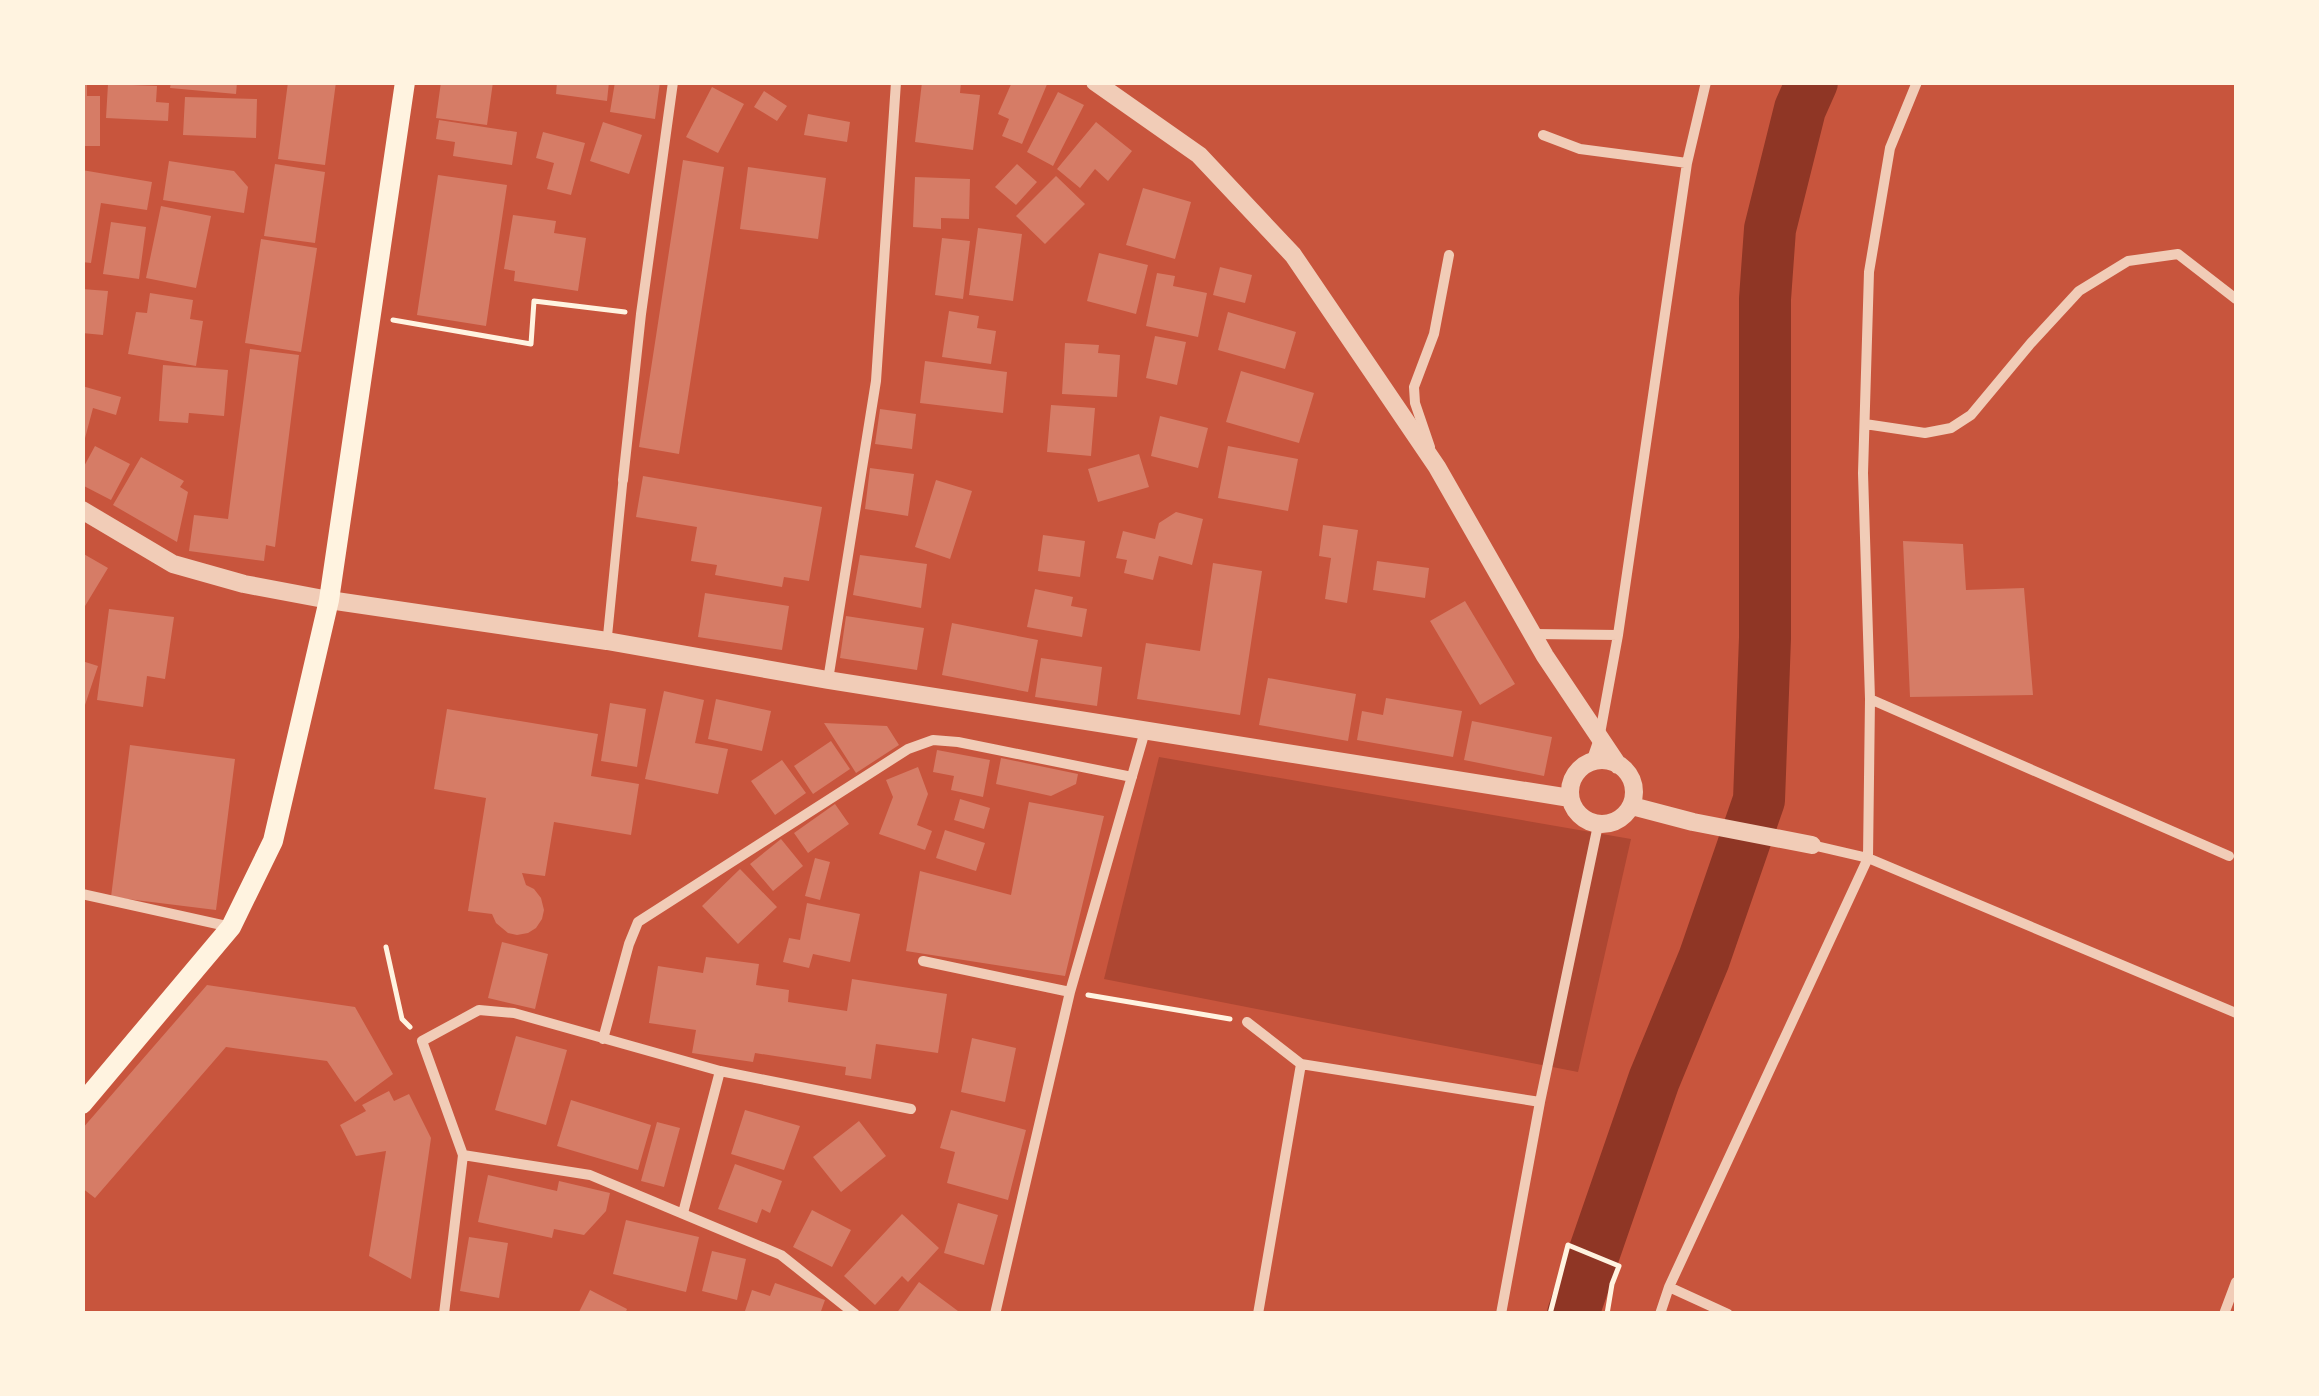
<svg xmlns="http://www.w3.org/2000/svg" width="2319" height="1396" viewBox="0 0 2319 1396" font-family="Montserrat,sans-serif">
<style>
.green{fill:#ae4732}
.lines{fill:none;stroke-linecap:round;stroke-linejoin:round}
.river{stroke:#8f3625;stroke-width:52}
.building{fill:#d67c66}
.path{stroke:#fff3e0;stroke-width:5}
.pedestrian{stroke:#f1ccb7;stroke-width:9}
.minor{stroke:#f1ccb7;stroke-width:10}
.tertiary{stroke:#f1ccb7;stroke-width:18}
.secondary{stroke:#fff3e0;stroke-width:20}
</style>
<rect width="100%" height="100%" fill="#c8553d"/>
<path class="green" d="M1159 757 1631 839 1578 1072 1104 979Z"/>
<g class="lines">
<path class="river" d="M1573 1314 1654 1080 1704 959 1759 800 1765 638V299L1770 229 1800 109 1812 82"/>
</g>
<path class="building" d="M82 82H87V96H100V146H82Z
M171 82H237L236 94 170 88Z
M288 82H336L325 165 278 159Z
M441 82H493L487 125 436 118Z
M557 82H609L607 101 556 94Z
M615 82H660L655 119 610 112Z
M922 82H961L960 93 980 95 973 150 915 142Z
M1012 82H1048L1022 144 1002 136 1009 119 998 114Z
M108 84 157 86 156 102 169 103 168 121 106 118Z
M712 87 744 104 718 153 686 137Z
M764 91 787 106 777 121 754 107Z
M1058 92 1084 105 1053 166 1027 152Z
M185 97 257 99 256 138 183 135Z
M808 114 850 122 847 142 804 135Z
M439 120 517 132 512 165 453 156 455 142 436 139Z
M603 122 642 135 629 174 590 161Z
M1096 122 1132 151 1108 181 1095 169 1080 188 1057 169Z
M543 132 585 143 571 195 547 189 554 163 536 158Z
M683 160 724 167 679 454 639 447Z
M169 161 234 171 248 187 244 213 163 200Z
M275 164 325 172 315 243 264 236Z
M1017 164 1037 182 1016 205 995 187Z
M748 167 826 178 818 239 740 229Z
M82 170 152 182 147 210 101 203 91 263 82 262Z
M438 175 507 185 486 326 417 315Z
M1056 176 1085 204 1045 244 1016 216Z
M915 177 970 179 969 219 941 218V229L913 227Z
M1143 188 1191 202 1175 259 1126 245Z
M161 206 211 216 196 288 146 278Z
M513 215 556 221 554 233 586 238 578 291 514 281 515 271 504 269Z
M111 222 146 227 139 279 103 274Z
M978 228 1022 234 1013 301 969 295Z
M942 238 970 241 963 299 935 295Z
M261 239 317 248 301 352 245 343Z
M1099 253 1148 265 1136 314 1087 301Z
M1220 267 1252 275 1245 303 1213 295Z
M1157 273 1175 276 1173 286 1207 293 1198 337 1146 326Z
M82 289 108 291 103 335 82 333Z
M150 293 193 300 190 319 203 321 196 366 128 354 136 312 147 313Z
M949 311 979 316 977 328 996 331 991 364 942 357Z
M1228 312 1296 332 1285 369 1218 350Z
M1155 336 1186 342 1177 385 1146 378Z
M1065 343 1099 345 1098 353 1120 355 1117 397 1062 394Z
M250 349 299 355 275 547 266 545 264 561 189 551 194 515 228 519Z
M925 361 1007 372 1003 413 920 403Z
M163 365 228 370 224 416 189 413 188 423 159 421Z
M1241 371 1314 393 1299 443 1226 422Z
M82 386 121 397 116 415 93 408 84 442Z
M1051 405 1095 408 1091 456 1047 452Z
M880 409 916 414 912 449 875 444Z
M1160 416 1208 428 1198 468 1151 456Z
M95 446 130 464 111 500 82 485V470Z
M1228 446 1298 459 1288 511 1218 498Z
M1139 454 1149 487 1098 502 1088 469Z
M141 457 184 481 180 487 188 492 177 542 113 505Z
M870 468 914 474 908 516 865 509Z
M643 476 822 507 809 581 784 577 782 587 715 575 717 565 691 561 697 527 636 517Z
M936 480 972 491 950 559 915 547Z
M1176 512 1203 519 1192 565 1159 556 1153 580 1124 573 1127 560 1116 558 1123 531 1155 539 1159 523Z
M1323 525 1358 530 1347 603 1325 599 1331 558 1319 556Z
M1043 535 1085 541 1080 577 1038 571Z
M1903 541 1963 544 1966 590 2024 588 2033 695 1910 697Z
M82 553 108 568 82 611Z
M860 555 927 564 921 608 853 595Z
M1377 561 1429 568 1425 598 1373 590Z
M1213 563 1262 571 1240 715 1137 699 1146 643 1200 651Z
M1035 589 1073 597 1071 606 1087 609 1082 637 1027 627Z
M705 593 789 606 782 650 698 637Z
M1465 601 1515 684 1480 705 1430 621Z
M109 609 174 617 165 679 147 676 143 707 97 700Z
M846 616 924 628 917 670 840 658Z
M952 623 1038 640 1028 692 942 675Z
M1041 658 1102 667 1097 706 1035 697Z
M82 661 98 666 83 711 82 710Z
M1268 678 1356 694 1348 741 1259 725Z
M664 691 704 700 695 743 728 749 718 794 645 779Z
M1386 698 1462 711 1453 757 1357 740 1362 711 1383 715Z
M716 699 771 711 762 751 708 739Z
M610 703 646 709 637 767 601 761Z
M447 709 598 734 591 776 639 784 631 835 554 822 545 876 522 873 526 885 534 889 541 898 544 910 542 919 536 928 528 933 517 935 508 933 496 923 492 914 468 911 486 798 434 789Z
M1472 721 1552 737 1544 776 1464 760Z
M824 723 887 726 899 745 856 773Z
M831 741 850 769 813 794 794 766Z
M130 745 235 759 216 910 111 897Z
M937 750 990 760 983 797 951 790 954 776 933 772Z
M1001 758 1078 774 1076 784 1051 796 996 784Z
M782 760 806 793 775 815 751 781Z
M918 767 928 794 917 825 932 831 925 850 879 834 893 797 886 780Z
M960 799 990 808 984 829 954 820Z
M1029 802 1104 816 1065 976 906 951 920 871 1011 895Z
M835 804 849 824 808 853 794 833Z
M945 830 985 843 976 871 936 858Z
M781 839 803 866 773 891 750 864Z
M815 858 830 862 820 900 805 896Z
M740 869 777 907 738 944 702 906Z
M807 903 860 914 850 962 813 954 809 968 783 962 789 938 800 940Z
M502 942 548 954 535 1009 488 998Z
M706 957 759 964 756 985 789 990 788 1002 847 1011 852 979 947 994 938 1053 876 1044 871 1079 845 1075 846 1067 755 1053 753 1062 692 1053 696 1030 649 1023 658 966 703 973Z
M207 985 355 1007 393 1074 355 1102 327 1061 226 1047 95 1198 82 1188V1129Z
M516 1036 567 1050 546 1125 495 1110Z
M972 1038 1016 1048 1005 1102 961 1092Z
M389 1091 394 1101 409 1094 431 1138 411 1279 369 1256 386 1151 356 1156 340 1125 366 1111 362 1105Z
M571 1100 651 1125 638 1170 557 1146Z
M745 1110 800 1126 784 1170 731 1154Z
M951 1110 1026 1130 1008 1200 947 1183 955 1152 940 1148Z
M859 1121 886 1156 841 1192 813 1157Z
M657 1122 680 1128 664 1187 641 1181Z
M735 1164 782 1181 770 1213 762 1209 757 1223 718 1209Z
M488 1175 557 1191 559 1181 610 1193 606 1211 584 1235 554 1229 552 1238 478 1222Z
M958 1203 998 1215 984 1265 944 1253Z
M812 1210 851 1230 832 1267 793 1247Z
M902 1214 939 1248 908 1282 902 1276 875 1305 844 1276Z
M626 1220 699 1237 686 1292 613 1274Z
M469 1237 508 1243 499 1298 460 1291Z
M712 1251 746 1259 737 1300 702 1291Z
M919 1282 962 1314H896Z
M775 1283 825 1300 820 1314H744L752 1290 770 1296Z
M590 1290 627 1309 625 1314H578Z"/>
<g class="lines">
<path class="path" d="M393 320 531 344 534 301 625 312
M386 947 402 1019 410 1027
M1088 995 1230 1019
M1550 1314 1568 1245 1619 1266 1612 1284 1607 1314"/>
<path class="pedestrian" d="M607 641 623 480"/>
<path class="minor" d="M1543 135 1580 149 1687 163
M1865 424 1925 433 1951 428 1971 415 2031 343 2079 291 2128 261 2178 254 2236 299
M1430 447 1415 403 1414 387 1434 334 1449 255
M623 480 641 314 673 82
M1533 634 1618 635
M828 680 876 381 896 82
M1870 699 2229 856
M1591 762 1599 739 1618 635 1687 163 1706 82
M1812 845 1868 858 2236 1013
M82 894 231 927
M923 961 1070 992
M1247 1022 1301 1064 1540 1102
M603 1039 629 944 638 922 908 749 933 740 958 742 1132 777
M463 1155 590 1175 781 1255 855 1314
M683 1213 720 1071
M1669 1287 1728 1314
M444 1314 463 1155 422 1041 479 1010 514 1013 720 1071 911 1109
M995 1314 1070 992 1145 731
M1258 1314 1301 1064
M1501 1314 1540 1102 1598 825
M1660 1314 1669 1287 1868 858 1870 699 1863 473 1869 272 1890 148 1917 82
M2224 1314 2236 1282"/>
<path class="tertiary" d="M1095 82 1199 155 1293 255 1437 467 1545 656 1618 765
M82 510 173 564 244 584 329 600 607 641 828 680 1570 798
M1570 792a32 32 0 1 1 64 0a32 32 0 1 1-64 0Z
M1632 806 1693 822 1812 845"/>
<path class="secondary" d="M82 1104 231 927 273 841 329 600 405 82"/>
</g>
<rect width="2319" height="1396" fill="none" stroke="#fff3e0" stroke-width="170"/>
</svg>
